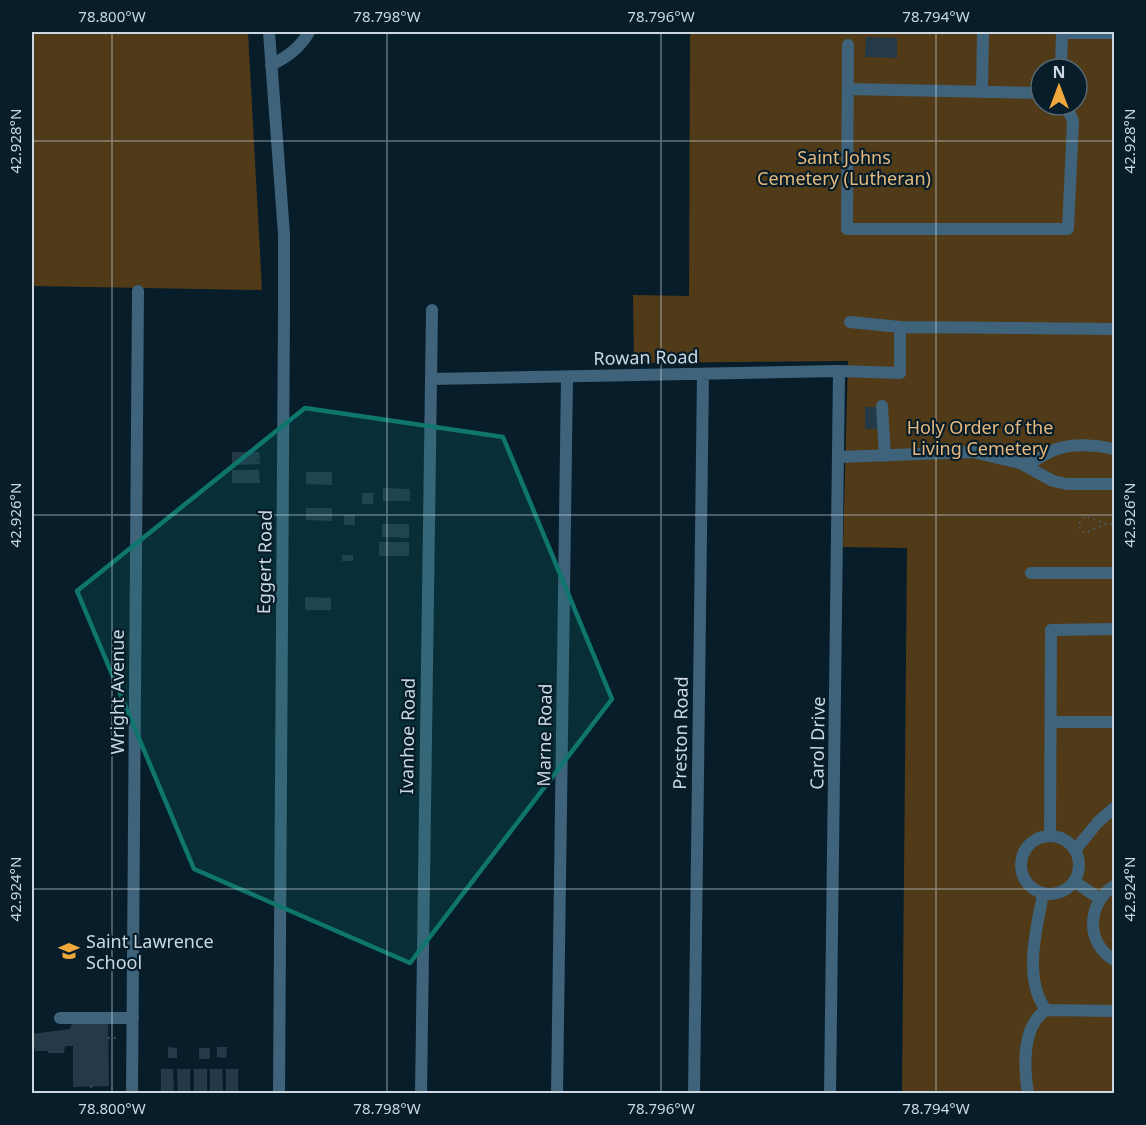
<svg xmlns="http://www.w3.org/2000/svg" width="1146" height="1125" viewBox="0 0 1146 1125" font-family="'Noto Sans',sans-serif">
<style>
.green{fill:#513a17;fill-rule:evenodd}
.building{fill:#243a49}
.lines{fill:none;stroke-linecap:round;stroke-linejoin:round}
.path{stroke:#4d5f6b;stroke-width:2;stroke-dasharray:1.5 4.5;stroke-linecap:butt}
.minor{stroke:#3f637b;stroke-width:12}
.marked{fill:#0f766e;fill-opacity:0.2;stroke:#0f766e;stroke-width:4.5;stroke-linejoin:round}
.ticks{fill:none;stroke:#cbd8e1;stroke-width:1.5;stroke-opacity:0.45}
.labels{text-anchor:middle;dominant-baseline:central;stroke-width:4.5;stroke-linejoin:round;paint-order:stroke}
.park-label{font-size:18px;fill:#e8b97c;stroke:#071d2a}
.street-label{font-size:18px;fill:#cbd8e1;stroke:#071d2a}
.poi-label{font-size:18px;fill:#cbd8e1;stroke:#071d2a;text-anchor:start}
.neatline{fill:none;stroke:#cbd8e1;stroke-width:2}
.ticks-label{font-size:15px;text-anchor:middle;fill:#cbd8e1}
</style>
<rect width="100%" height="100%" fill="#071d2a"/>
<path class="green" d="M32 32H248L262 290 32 286Z
M690 32H1114V1093H902L907 548 843 547 848 361 634 363 633 295 689 296ZM1041 69H1077V105H1041Z"/>
<path class="building" d="M866 37 897 38V58L865 57Z
M865 407H879V429H865Z
M232 452H259L260 459H253L260 460V464L232 465Z
M232 470H259L260 483H232Z
M306 472H332V485L306 484Z
M383 488 410 489V501H383Z
M362 493H374L373 504H362Z
M306 508H332V521L306 520Z
M344 515H355V525H344Z
M382 524H409V538L382 537Z
M379 542H409V556H379Z
M342 555H353V561H342Z
M305 597 331 598V610H305Z
M73 1021H108L109 1086 73 1087V1046H65L64 1053H48V1051H35V1048H32V1034L70 1029Z
M168 1047 177 1048V1058H168Z
M217 1047H227L226 1058 217 1057Z
M199 1048H210V1059H199Z
M161 1069H173L174 1092H161Z
M177 1069H190V1092H178Z
M194 1069H207V1091L194 1092Z
M210 1069H222L223 1091H210Z
M226 1069H238V1091H226Z"/>
<g class="lines">
<path class="path" d="M1106 524 1085 533 1080 530 1079 523 1085 516 1106 524H1114
M108 1038H120
M91 1086V1094"/>
<path class="minor" d="M269 32 284 234V311L279 1094
M1062 33H1114
M848 45 847 229H1068L1073 121 1066 105
M271 65C287 57 300 48 309 32
M1061 69 1062 32
M848 89 1041 93
M982 92 983 32
M850 322 900 327 1114 329
M839 371 900 373V327
M431 379 839 371 830 1094
M882 406 885 456
M838 457 973 452 1020 463 1053 481 1067 484H1114
M1022 464C1036 463 1044 453 1057 449 1074 443 1097 445 1114 449
M1031 573H1114
M1051 722H1114
M1021 865a29 29 0 1 1 58 0a29 29 0 1 1-58 0Z
M1050 836 1051 630 1114 629
M1075 850 1098 822 1114 808
M1075 882 1100 899
M1114 886C1087 903 1085 943 1114 960
M1046 1010 1114 1011
M60 1018H133
M132 1094 138 291
M421 1094 432 310
M557 1094 567 377
M694 1094 703 374
M1028 1094C1024 1067 1021 1027 1046 1010 1023 978 1036 931 1043 894"/>
</g>
<path class="marked" d="M305 408 503 437 612 699 410 963 194 869 77 591Z"/>
<path class="ticks" d="M112 32V1094M387 32V1094M661 32V1094M936 32V1094M32 141H1114M32 515H1114M32 889H1114"/>
<defs>
<g id="school-bare" transform="scale(1.62)"><path d="M0-5L7-2L0 1L-7-2ZM-4 1L0 2.5L4 1V4Q0 6-4 4Z" fill="#eea83c" stroke="#071d2a" stroke-width="2.5" paint-order="stroke"/></g>
</defs>
<g fill-rule="evenodd">
<use href="#school-bare" x="69" y="951"/>
</g>
<g class="labels">
<g class="park-label">
<text x="844" y="157">Saint Johns<tspan x="844" dy="21">Cemetery (Lutheran)</tspan></text>
<text x="980" y="427">Holy Order of the<tspan x="980" dy="21">Living Cemetery</tspan></text>
</g>
<g class="street-label">
<text transform="translate(646 357) rotate(-1)">Rowan Road</text>
<text transform="translate(264 562) rotate(-89)">Eggert Road</text>
<text transform="translate(117 692) rotate(-90)">Wright Avenue</text>
<text transform="translate(680 733) rotate(-89)">Preston Road</text>
<text transform="translate(544 735) rotate(-89)">Marne Road</text>
<text transform="translate(407 736) rotate(-89)">Ivanhoe Road</text>
<text transform="translate(817 743) rotate(-89)">Carol Drive</text>
</g>
<g class="poi-label">
<text x="86" y="941">Saint Lawrence<tspan x="86" dy="21">School</tspan></text>
</g>
</g>
<rect width="1146" height="1125" fill="none" stroke="#071d2a" stroke-width="66"/>
<g transform="translate(1059 87)"><circle r="28" fill="#071d2a" stroke="#556873" stroke-width="1.5"/>
<path d="M0-4.5L10 22L0 15L-10 22Z" fill="#eea83c"/>
<text y="-9" font-size="16" font-weight="bold" text-anchor="middle" fill="#cbd8e1">N</text>
</g>
<rect x="33" y="33" width="1080" height="1059" class="neatline"/>
<g class="ticks-label">
<text x="112" y="22">78.800°W</text>
<text x="387" y="22">78.798°W</text>
<text x="661" y="22">78.796°W</text>
<text x="936" y="22">78.794°W</text>
<text transform="translate(16 141) rotate(-90)" y="5">42.928°N</text>
<text transform="translate(1130 141) rotate(-90)" y="5">42.928°N</text>
<text transform="translate(16 515) rotate(-90)" y="5">42.926°N</text>
<text transform="translate(1130 515) rotate(-90)" y="5">42.926°N</text>
<text transform="translate(16 889) rotate(-90)" y="5">42.924°N</text>
<text transform="translate(1130 889) rotate(-90)" y="5">42.924°N</text>
<text x="112" y="1114">78.800°W</text>
<text x="387" y="1114">78.798°W</text>
<text x="661" y="1114">78.796°W</text>
<text x="936" y="1114">78.794°W</text>
</g>
</svg>
